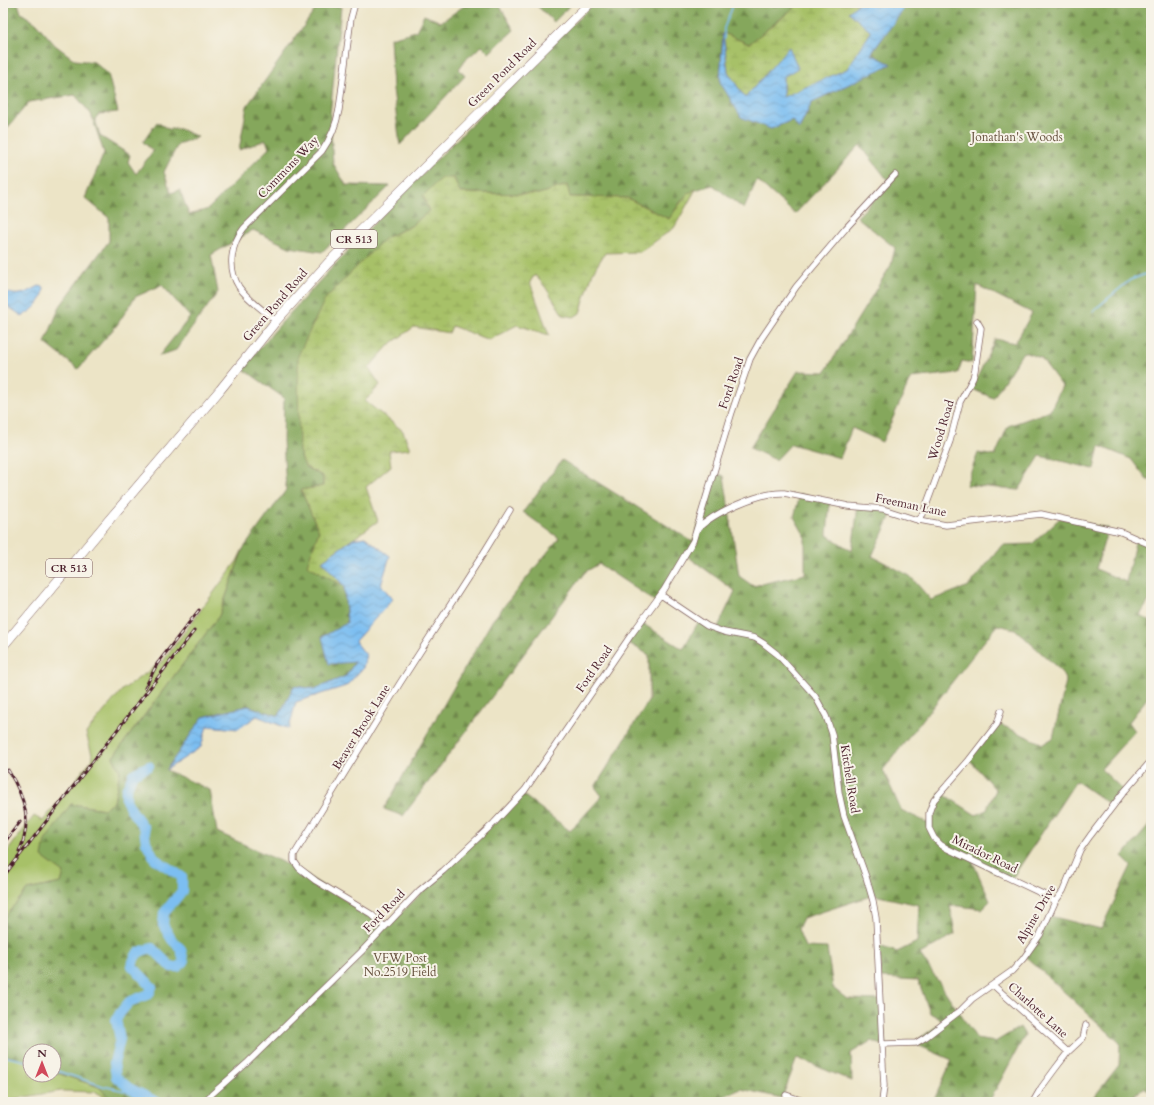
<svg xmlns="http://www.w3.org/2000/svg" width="1154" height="1105" viewBox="0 0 1154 1105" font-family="Cardo,serif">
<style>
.green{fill:#a7c167;stroke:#787049}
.forest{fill:url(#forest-firs);stroke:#686344;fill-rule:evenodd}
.wetland{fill:url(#wetland-marsh);stroke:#787049}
.water{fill:url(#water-waves);stroke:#626e8e}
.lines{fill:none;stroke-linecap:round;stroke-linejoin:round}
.stream{stroke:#7bbef1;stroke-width:1.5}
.river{stroke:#7bbef1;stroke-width:10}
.street-casing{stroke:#836461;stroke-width:7}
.primary-casing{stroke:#836461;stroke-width:10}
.street{stroke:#fff;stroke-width:5.5}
.primary{stroke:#fff;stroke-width:9}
.rail-casing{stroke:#4a1f2b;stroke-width:3}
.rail{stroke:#f7f3e8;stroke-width:1.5;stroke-dasharray:4.5;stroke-linecap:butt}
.labels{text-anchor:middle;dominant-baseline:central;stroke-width:4;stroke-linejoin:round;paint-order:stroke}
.shield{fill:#f7f3e8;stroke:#7e5f64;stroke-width:1}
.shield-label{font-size:11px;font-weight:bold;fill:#4a1f2b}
.street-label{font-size:12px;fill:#4a1f2b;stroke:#f7f3e8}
.park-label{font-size:12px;fill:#66503d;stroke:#f7f3e8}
</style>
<defs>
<pattern id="forest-firs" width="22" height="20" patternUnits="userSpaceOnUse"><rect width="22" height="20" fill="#85a75c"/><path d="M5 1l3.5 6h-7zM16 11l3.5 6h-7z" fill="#6f874c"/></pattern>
<pattern id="wetland-marsh" width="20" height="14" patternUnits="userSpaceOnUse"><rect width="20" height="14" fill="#a7c167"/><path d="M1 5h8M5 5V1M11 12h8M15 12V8" fill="none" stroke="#91a55a"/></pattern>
<pattern id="water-waves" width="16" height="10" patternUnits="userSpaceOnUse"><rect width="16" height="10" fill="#7bbef1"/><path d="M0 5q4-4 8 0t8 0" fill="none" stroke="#679ac3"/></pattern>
</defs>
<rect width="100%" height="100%" fill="#f7f3e8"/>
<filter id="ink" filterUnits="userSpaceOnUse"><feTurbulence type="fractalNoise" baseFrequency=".025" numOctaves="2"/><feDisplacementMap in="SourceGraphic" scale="8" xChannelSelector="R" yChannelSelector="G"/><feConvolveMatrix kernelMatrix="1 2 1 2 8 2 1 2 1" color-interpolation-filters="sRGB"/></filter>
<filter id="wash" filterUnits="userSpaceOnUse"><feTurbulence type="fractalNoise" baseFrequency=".012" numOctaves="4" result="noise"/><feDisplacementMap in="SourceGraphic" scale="16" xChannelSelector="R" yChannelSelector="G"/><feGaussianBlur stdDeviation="0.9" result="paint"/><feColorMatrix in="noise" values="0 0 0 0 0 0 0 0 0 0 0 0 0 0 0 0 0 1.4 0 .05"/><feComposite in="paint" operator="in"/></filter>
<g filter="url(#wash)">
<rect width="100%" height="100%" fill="#ece4c6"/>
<path class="green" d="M243 549 219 616 113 757 120 771 114 802 105 809 71 804 64 873 61 883 27 890 3 919V857L34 816 43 821 93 758 86 733 122 690 163 661 237 561Z
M3 1054 30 1063V1075H54V1072L99 1087 112 1101 96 1092 61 1091 13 1099 8 1102H3Z"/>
<path class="forest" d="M3 3H18L21 13 36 23 55 45 75 60 94 62 108 74 118 112 99 114 95 119 100 136 130 155 128 162 136 174 153 151 143 142 157 122 168 129H180L198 137 178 144 164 172 171 193 180 190 189 215 208 209 269 148 266 140 239 150 247 106 320 3H328L341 7 330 115 333 163 346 185 390 186 322 252 289 247 253 230 211 255 218 292 176 350 159 356 190 317 162 285 135 297 117 325 78 369 45 343 60 306 109 241V218L85 198 104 153 91 114 75 95 29 102 5 131 3 129Z
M468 3H498L514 30 489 53 482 46 465 60 459 69 465 76 400 145 393 89 390 38 416 31 424 15 441 22Z
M534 3H572L554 22Z
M594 3H800L749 44 723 33 720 82 771 129 792 120 799 129 812 102 891 64 871 54 908 3H1151V480H1147L1131 459 1099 446 1094 469 1040 456 1019 490 966 485 978 453 995 456 1008 426 1050 411 1062 386 1041 358 1023 352 993 398 972 389 995 339 1015 343 1032 313 977 285 972 363 962 361 958 373 911 378 882 442 852 428 840 458 791 444 776 460 750 448 798 371 825 372 891 265 895 248 857 217 890 183 860 145 795 214 757 180 744 209 713 185C684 192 685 196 669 219L627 198 569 197 567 185 539 194 460 193 454 178 430 211 411 226 385 238 305 467 323 476V486L301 490 319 531 308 565 344 586 347 623 355 662 346 676 315 689 294 686 279 716 248 706 203 717 166 770 210 790 217 832 295 868 387 927 522 794 570 831 602 796 595 787 649 700V655L627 642 640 622 683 649 699 621 717 629 735 591 687 556 656 602 599 564 585 572 403 816 384 809 492 621 559 538 523 512 562 460 693 542 715 472 724 476 739 576 753 586 805 574V536L794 517 800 494 830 502 827 535 852 551 858 506 893 511 872 556 910 576 931 600 969 586 1002 545 1032 544 1060 518 1108 528 1096 569 1126 582 1136 538 1151 546V598L1140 615 1151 622V693L1129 722 1135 731 1101 769 1124 791 1112 806 1076 781 1011 880 972 860 990 901 982 909 950 905 955 934 920 954 977 1039 995 1042 1020 1027 1025 1035 989 1102H933L952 1060 913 1043 944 1021 930 1013 918 980 881 978 879 946 897 952 917 942 919 905 874 895 803 918 798 929 805 947 827 948 833 988 847 999 883 1000 885 1046 871 1041 851 1053 852 1081 797 1058 782 1098 741 1089 722 1097 719 1102H124L119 1096 112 1101 99 1087 54 1072V1051H30V1063L3 1054V919L27 890 61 883 64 873 42 857 45 841 71 804 104 809 114 802 120 771 113 757 219 616 243 549 286 490 283 441 284 398 242 368C352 239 475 122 594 3ZM997 625 1015 629 1060 670 1066 681 1053 738 1043 744 999 724 969 759 996 790 986 810 976 815 940 792 928 823 901 810 883 770Z
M1151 823V1092L1144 1087 1125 1102H1090L1119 1065 1120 1043 1025 956 1050 916 1101 929 1131 866 1122 857Z"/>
<path class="wetland" d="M800 3H859L849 12 871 32 847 69 783 98V77L789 48 745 98 728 72 723 33 749 44Z
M441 178H454L460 193 539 194 567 185 570 197 627 198 669 219 687 194 696 189 674 228 640 252 605 253 593 272 580 313 574 317 563 315 546 288 536 276H534L530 282 549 335 517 325 489 340 452 326 449 333 414 327 389 345 369 368 380 385 365 401 403 431 410 449 389 451 391 466 366 487 378 521 322 561 344 586 307 565 319 531 301 490 323 486V476L305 467 299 451 298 356 325 299 385 238 411 226 429 211 423 196Z"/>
<path class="water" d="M859 3H908L871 54 891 64 812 102 799 129 792 120 771 129 741 117 720 82 723 33 728 72 745 98 789 47 798 68 783 77V97L847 69 871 32 849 12Z
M39 286 44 287C44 301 34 310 22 316L3 303V289C16 299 26 293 39 286Z
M365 537 390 556 381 585 393 599 355 641 366 655 363 668 346 686 296 702 289 729 257 716 238 729 207 726 201 747 166 770 203 717 248 706 279 716 294 686 315 689 346 676 355 662 329 664 322 637 347 623 344 586 322 561 353 539Z"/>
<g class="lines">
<path class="stream" d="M724 39V28L732 8V3
M1093 311 1130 280 1151 272
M3 1056 30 1062
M54 1070 103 1086 147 1096"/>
<path class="river" d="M149 766 133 774 126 790V800L132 811 144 828 146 842 155 859 182 877V891L164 913 163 925 172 940 181 949 184 962 178 967H171L152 948C140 951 135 952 132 966L152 987 149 994 129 1002 120 1013 116 1020 120 1039 114 1063 116 1077 129 1088 157 1102"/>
</g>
</g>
<g filter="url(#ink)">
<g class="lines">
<g class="street-casing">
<path id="street" d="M276 321C263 310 248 300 239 287 227 268 231 244 244 228L322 151C331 138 336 126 339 110L351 18 355 3
M918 520 923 514 950 441 960 402 973 378 975 370 981 328 977 321
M698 529C714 512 760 492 784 493L848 506 883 509 914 519 946 525 1041 514 1121 532 1151 545
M661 595 707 626 724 632 755 638 763 643 777 654 815 696 826 716 832 734 839 793 844 816 866 877 873 901 876 918 883 1066 884 1086 882 1102
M1001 711 997 724 969 760 934 800 931 807 929 813V828L934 838 941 845 948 849 1047 896 1055 902
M384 926 371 914 316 881 299 868 294 861V855L400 683 483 554 510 510
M993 985 1068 1052
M883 1044 916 1043 926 1037 960 1011 972 999 1012 971 1023 959 1040 935 1055 902 1063 891 1080 850 1090 836 1123 793 1151 761
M786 1095 806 1102
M203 1102 248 1062 361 952 420 890 443 871 494 823 525 790 631 635 664 590 693 541 732 412 750 359 761 339 796 287 846 228 895 175
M1033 1102 1041 1088 1055 1069 1068 1052 1083 1038 1086 1025"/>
</g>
<g class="primary-casing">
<path id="primary" d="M3 646 109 520 220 390 276 321 328 263 590 3"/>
</g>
<use href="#street" class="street"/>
<use href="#primary" class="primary"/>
<g class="rail-casing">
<path id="rail" d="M145 688 157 664 199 610
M8 770C25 798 33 821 19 852
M3 844 20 822
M3 877 194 631"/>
</g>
<use href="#rail" class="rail"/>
</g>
</g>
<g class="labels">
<g class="shield">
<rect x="331" y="230" width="46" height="18" rx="3"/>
<rect x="46" y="559" width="46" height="18" rx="3"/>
</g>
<g class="shield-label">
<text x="354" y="239">CR 513</text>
<text x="69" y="568">CR 513</text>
</g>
<g class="street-label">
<text transform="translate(502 73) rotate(-45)">Green Pond Road</text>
<text transform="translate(288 167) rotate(-46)">Commons Way</text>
<text transform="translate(275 305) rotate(-49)">Green Pond Road</text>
<text transform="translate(731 383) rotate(-71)">Ford Road</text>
<text transform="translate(941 430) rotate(-73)">Wood Road</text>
<text transform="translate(911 505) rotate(12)">Freeman Lane</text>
<text transform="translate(594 669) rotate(-55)">Ford Road</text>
<text transform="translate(361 727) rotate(-58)">Beaver Brook Lane</text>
<text transform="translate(850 779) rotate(81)">Kitchell Road</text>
<text transform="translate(985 854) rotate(26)">Mirador Road</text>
<text transform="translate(384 911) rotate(-46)">Ford Road</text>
<text transform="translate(1036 914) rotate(-60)">Alpine Drive</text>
<text transform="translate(1038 1010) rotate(42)">Charlotte Lane</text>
</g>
<g class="park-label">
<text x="1017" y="137">Jonathan's Woods</text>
<text x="400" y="958">VFW Post<tspan x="400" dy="14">No.2519 Field</tspan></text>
</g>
</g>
<rect width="1154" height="1105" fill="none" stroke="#f7f3e8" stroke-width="16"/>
<g transform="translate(42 1063)"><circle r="19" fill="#f7f3e8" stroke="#b29e9c"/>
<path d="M0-3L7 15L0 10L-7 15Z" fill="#d1495b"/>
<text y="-6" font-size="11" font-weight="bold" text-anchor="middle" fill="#4a1f2b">N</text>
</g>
</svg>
